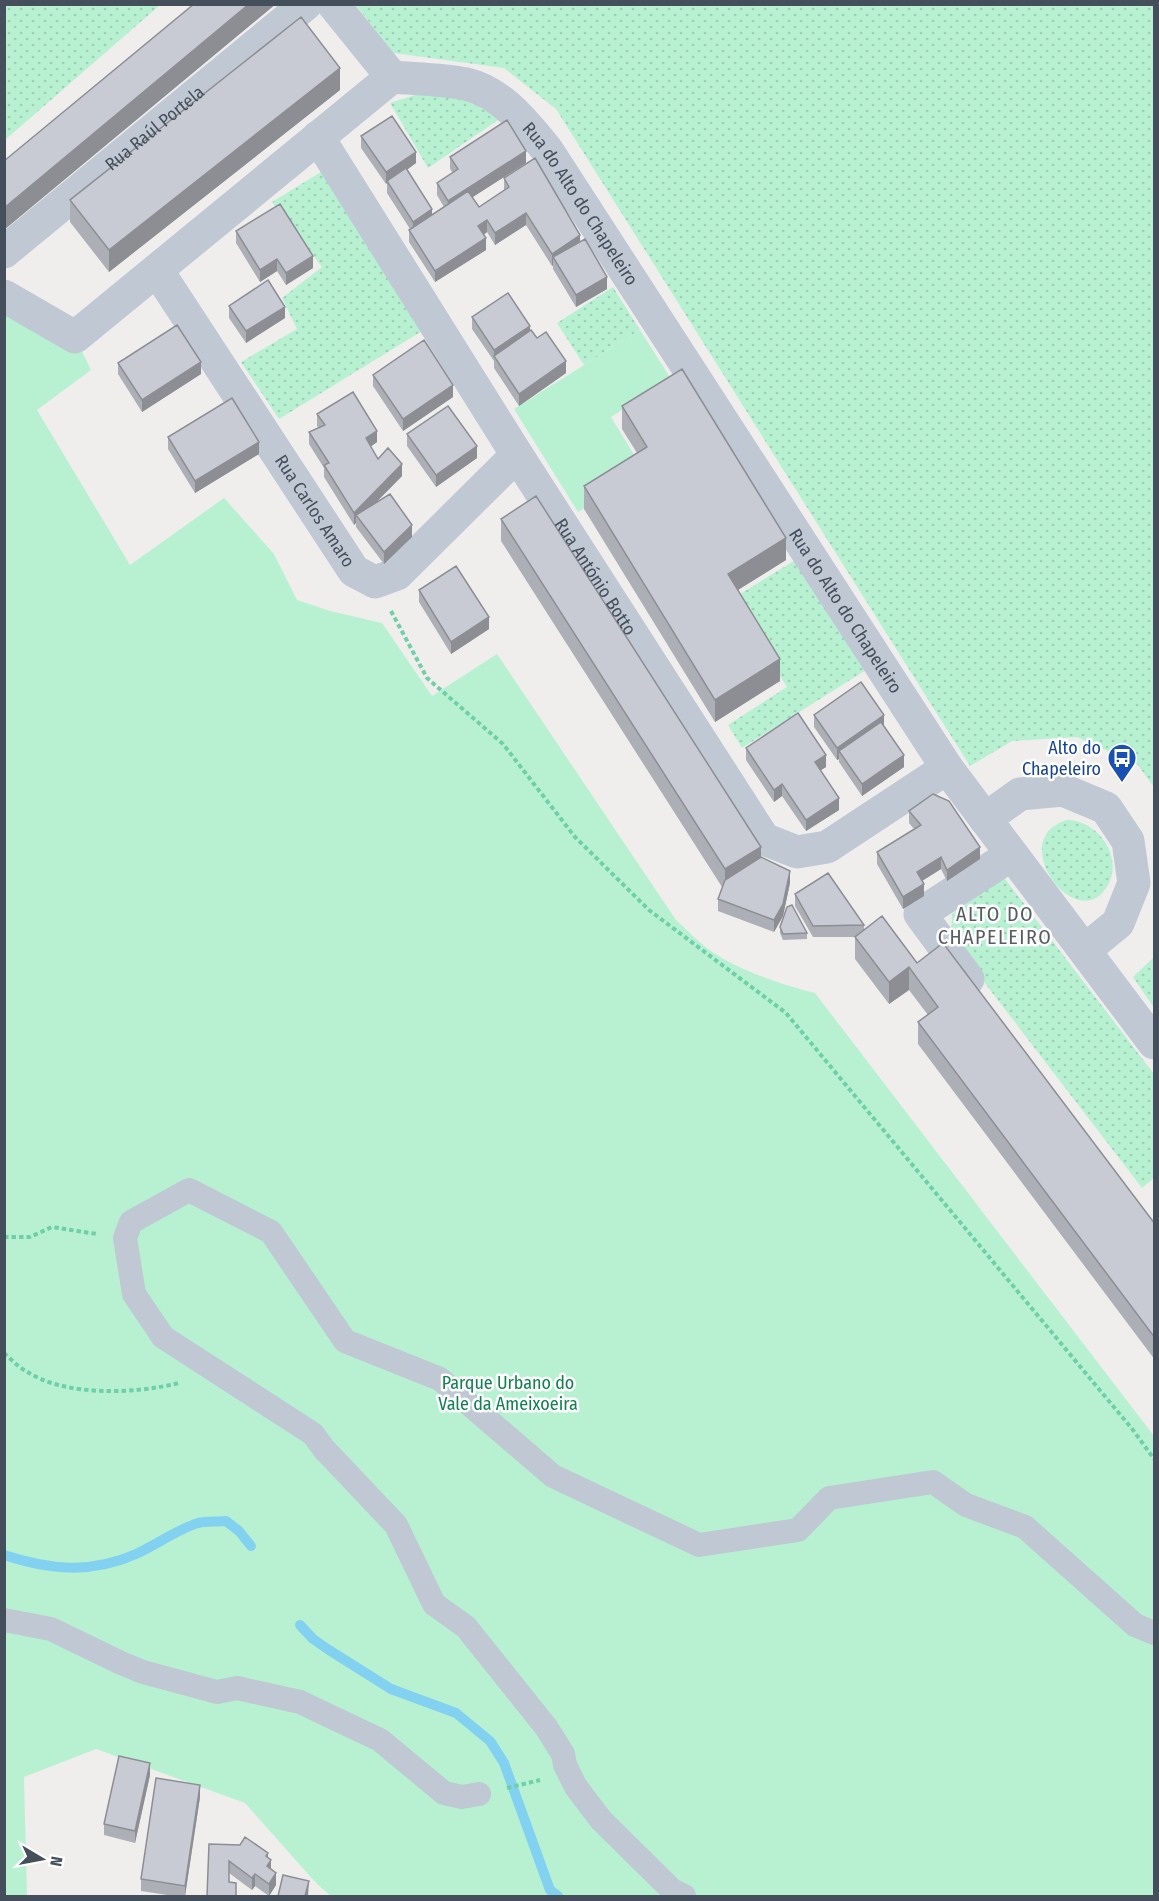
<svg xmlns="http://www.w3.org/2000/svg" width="1159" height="1901" viewBox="0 0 1159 1901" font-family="'Fira Sans Condensed',sans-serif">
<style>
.grass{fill:url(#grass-dots)}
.park{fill:#b8f1d2}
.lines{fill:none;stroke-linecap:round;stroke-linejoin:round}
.stream{stroke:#83d1f0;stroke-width:10}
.path{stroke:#6fd0a7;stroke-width:4;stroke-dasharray:4.5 3;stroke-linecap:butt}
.pedestrian{stroke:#bfc8d3;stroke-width:24}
.minor{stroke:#bfc8d3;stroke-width:33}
.wall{fill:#acafb5}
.shaded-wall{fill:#8c8e94}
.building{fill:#c8cbd3;stroke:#8c8e94;stroke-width:1.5}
.labels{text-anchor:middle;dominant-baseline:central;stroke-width:5;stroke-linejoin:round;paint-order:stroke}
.street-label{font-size:18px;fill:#444f5b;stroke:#fff}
.transit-label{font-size:18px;fill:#164399;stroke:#fff;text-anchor:end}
.park-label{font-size:18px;fill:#128051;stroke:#fff}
.neighbourhood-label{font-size:20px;letter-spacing:1.5px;fill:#595d62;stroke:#fff}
</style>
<defs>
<pattern id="grass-dots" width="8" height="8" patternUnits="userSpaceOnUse" patternTransform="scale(1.5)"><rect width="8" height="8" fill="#b8f1d2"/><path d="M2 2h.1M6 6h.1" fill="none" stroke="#9fd0b7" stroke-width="1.8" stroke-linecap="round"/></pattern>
</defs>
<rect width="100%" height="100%" fill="#f0eded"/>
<path class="grass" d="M5 4H160V5L5 140Z
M356 5H1154V787L1137 764 1077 737 1012 741 970 766 556 109 504 68 393 53Z
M450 94 504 116 428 168 390 103 415 95Z
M321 172 422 331 279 419 241 362 297 329 282 298 322 267 272 202Z
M613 287 640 330 584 365 557 323Z
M797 559 866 670 742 748 728 725 787 687 732 599Z
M1067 820C1097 820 1124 856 1108 885 1078 939 1003 839 1067 820Z
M1002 875 1154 1074V1178L1142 1188 951 939 952 914Z
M1154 957V1008L1133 977Z"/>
<path class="park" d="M5 296 75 337 91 370 37 410 130 565 224 498 274 554 297 600 330 611 382 623 432 696 497 654 676 920C687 930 698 942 711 951 736 969 784 986 815 993L1154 1436V1896H331L317 1884 245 1803 96 1749 24 1777 27 1896H5Z
M640 330 671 379 611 417 644 471 578 512 514 409Z"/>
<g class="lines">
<path class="stream" d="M4 1555C50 1570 91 1574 136 1554 154 1546 180 1528 198 1523 207 1521 217 1522 226 1521L239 1531 251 1546
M300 1625 313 1639 329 1650 391 1689 456 1713 490 1741 504 1763 550 1890 558 1896"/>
<path class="path" d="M391 611 427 678 503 744 575 837 649 910 786 1013 1133 1430 1154 1459
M4 1237H30L52 1227 97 1234
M4 1353C11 1359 18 1367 26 1371 65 1397 135 1394 179 1383
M507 1788 540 1780"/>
<path class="pedestrian" d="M4 1620 51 1629 121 1663 143 1672 217 1692 237 1688 300 1702 380 1740 444 1793 462 1797 479 1794
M684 1896 672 1890 601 1820 576 1787 565 1765 563 1754 546 1727 466 1627 434 1604 396 1525 324 1449 313 1434 163 1337 134 1294 125 1238 131 1222 189 1190 271 1232 345 1341 440 1379 553 1476 699 1545 798 1530 829 1498 933 1482 966 1505 1025 1527 1135 1625 1154 1633"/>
<g class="minor">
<path d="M333 4 392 77"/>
<path id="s1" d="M318 137 517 455 764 839 797 852 827 847 947 768"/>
<path id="s2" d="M4 252 306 4"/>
<path id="s3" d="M157 270 354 571 375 582 397 574 517 455"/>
<path id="s4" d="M4 296 75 337 392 77C416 79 442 79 466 84 501 92 526 124 547 150L947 768 1154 1043"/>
<path d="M985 819 1020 794 1063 790 1106 808 1128 841 1134 883 1118 923 1085 950"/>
<path d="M968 979 920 914 1011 855"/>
</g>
</g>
<path class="wall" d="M340 90 109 272 70 222V200Z
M361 136 416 163 407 170 432 214 444 207 437 195V183L453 173 450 169V157L526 163 472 197 479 207 504 191V178L580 241 607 289 576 307 553 269V265L552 266 526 225 495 245 487 232 484 235 486 250 435 282 409 242V230L410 229 387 193V183L386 184 361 148Z
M236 231 313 268 286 285 277 271 260 282 236 243Z
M229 306 285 318 246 343 229 318Z
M472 317 530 331 537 338 566 373 519 406 494 368V361L472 329Z
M118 363 201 374 142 412 118 374Z
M373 375 453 397 403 431 373 386Z
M622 406 786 560 738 590 780 681 715 722 584 509V486L637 453 622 429Z
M317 414 377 442 370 447 378 459 402 476 375 503 412 537 384 564 356 527V523L354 525 324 477V468L309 444V432L319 428 317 426Z
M407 434 477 458 436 487 407 446Z
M168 437 259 454 195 493 168 449Z
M501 519 761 857 790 883 783 916 774 932 718 911V899L722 887 501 541Z
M419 590 489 629 451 654 419 602Z
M814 715 884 726 904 767 862 796 839 762V759L837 760 814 727Z
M746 748 826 767 820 770 839 810 806 831 782 796 774 802 746 760Z
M909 811 980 859 947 881 941 869 922 881 924 896 903 909 877 864V852L914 829 909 823Z
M795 894 864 925V930L917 963 1155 1224V1360L918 1044V1022L928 1015 909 990 889 1004 855 959V937H813L795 906Z
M780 927 807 933V939L783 940 780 933Z
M150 1775 135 1843 104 1835V1824Z
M200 1797 185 1896H174L141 1891V1879Z
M209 1844 268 1857 276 1885 269 1896 255 1886 252 1890 229 1873V1882L236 1883V1896H207Z"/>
<path class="shaded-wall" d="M249 4H276L4 230V208Z
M340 68V90L109 272V250Z
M526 151V163L448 213V201Z
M416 152V163L388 183 387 181V183L386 184V172Z
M432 209V221L413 234V222Z
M526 213V225L495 245V233Z
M487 220V232L478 238V226Z
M580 235V247L553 257V265L552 266V254Z
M486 238V250L435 282V271Z
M313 256V268L286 285V273Z
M277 259V271L260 282V270Z
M607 277V289L576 307V295Z
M285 307V318L246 343V331Z
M530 326V338L494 357V350Z
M566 361V373L519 406V394Z
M201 362V374L142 412V400Z
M453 385V397L403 431V419Z
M377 431V442L366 450V438Z
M259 442V454L195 493V481Z
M477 446V458L436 487V475Z
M402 464V476L359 520 356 515V523L354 525V513Z
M412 525V537L384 564V552Z
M786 538V560L728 596V574Z
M489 617V629L451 654V642Z
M780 659V681L715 722V700Z
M884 715V727L839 751V759L837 760V748Z
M826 755V767L815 774V762Z
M904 755V767L862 796V784Z
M782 784V796L774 802V790Z
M839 798V810L806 831V820Z
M761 847V869L725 892V869Z
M980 847V859L947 881V870Z
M941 857V869L917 884V872Z
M790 871V883L783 916 774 932V920Z
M924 884V896L903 909V897Z
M909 967V990L889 1004V982Z
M150 1763V1775L135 1843V1831Z
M200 1785V1797L185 1896V1886Z
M268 1853V1865L271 1860V1872L267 1878 266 1856Z
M276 1873V1885L269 1896V1884Z
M255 1874V1886L252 1890V1878Z
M309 1881 308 1896H305Z"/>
<path class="building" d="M194 4H249L4 208V161Z
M301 17 340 68 109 250 70 200Z
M392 116 416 152 386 172 361 136Z
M507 120 526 151 448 201 437 183 458 169 450 157Z
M535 158 580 235 552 254 526 213 495 233 487 220 478 226 486 238 435 271 409 230 468 191 479 207 509 187 504 178Z
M406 168 432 209 413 222 387 181Z
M280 204 313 256 286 273 277 259 260 270 236 231Z
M585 239 607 277 576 295 553 257Z
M268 280 285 307 246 331 229 306Z
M508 293 530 326 494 350 472 317Z
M177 325 201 362 142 400 118 363Z
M531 330 537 338 546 332 566 361 519 394 494 356Z
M424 340 453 385 403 419 373 375Z
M682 369 786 538 728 574 780 659 715 700 584 486 647 447 622 406Z
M353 392 377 431 366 438 378 459 388 448 402 464 354 513 324 465 329 463 309 432 325 425 317 414Z
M232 398 259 442 195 481 168 437Z
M448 406 477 446 436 475 407 434Z
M390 494 412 525 384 552 356 515Z
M536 496 761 847 725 869 501 519Z
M456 566 489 617 451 642 419 590Z
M861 682 884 715 837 748 814 715Z
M798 713 826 755 815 762 839 798 806 820 782 784 774 790 746 748Z
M881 722 904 755 862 784 839 751Z
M933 794 949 801 980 847 947 870 941 857 917 872 924 884 903 897 877 852 921 825 909 811Z
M761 857 790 871 783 904 774 920 718 899 725 880Z
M828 873 864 925 813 926 795 894Z
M792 905 807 933 783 934 780 927 787 907Z
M882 916 917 963 943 943 1155 1224V1338L918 1022 938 1007 909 967 889 982 855 937Z
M119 1756 150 1763 135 1831 104 1824Z
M156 1778 200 1785 185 1886 141 1879Z
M245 1837 268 1853 266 1856 271 1860 267 1866 276 1873 269 1884 255 1874 252 1878 229 1861V1882L236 1883V1896H207L209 1844 240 1845Z
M283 1875 309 1881 305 1896H278Z"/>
<defs>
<g id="bus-pin" transform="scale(1.5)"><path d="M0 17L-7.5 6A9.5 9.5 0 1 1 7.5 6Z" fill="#1a4fb4" stroke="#fff"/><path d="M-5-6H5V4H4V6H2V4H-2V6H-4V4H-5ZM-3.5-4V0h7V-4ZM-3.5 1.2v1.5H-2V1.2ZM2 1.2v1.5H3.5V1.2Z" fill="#fff"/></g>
</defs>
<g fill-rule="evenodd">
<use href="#bus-pin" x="1122" y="758"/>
</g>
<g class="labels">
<g class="street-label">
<text stroke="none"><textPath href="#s2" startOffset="195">Rua Raúl Portela</textPath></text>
<text stroke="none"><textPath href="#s4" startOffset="736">Rua do Alto do Chapeleiro</textPath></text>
<text stroke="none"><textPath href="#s3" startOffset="288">Rua Carlos Amaro</textPath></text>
<text stroke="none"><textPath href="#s1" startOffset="520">Rua António Botto</textPath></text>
<text stroke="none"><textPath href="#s4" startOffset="1222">Rua do Alto do Chapeleiro</textPath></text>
</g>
<g class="transit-label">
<text x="1101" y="748">Alto do<tspan x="1101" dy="21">Chapeleiro</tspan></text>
</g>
<g class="park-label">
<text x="508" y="1383">Parque Urbano do<tspan x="508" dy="21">Vale da Ameixoeira</tspan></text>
</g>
<g class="neighbourhood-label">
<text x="995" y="914">ALTO DO<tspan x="995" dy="23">CHAPELEIRO</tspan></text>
</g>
</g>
<rect width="1159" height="1901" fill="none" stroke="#444f5b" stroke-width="12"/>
<g transform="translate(42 1859) rotate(100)" stroke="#ffffff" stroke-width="4.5" paint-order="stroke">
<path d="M0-4.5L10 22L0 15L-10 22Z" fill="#444f5b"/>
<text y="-9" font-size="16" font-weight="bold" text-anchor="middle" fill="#444f5b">N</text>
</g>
</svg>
